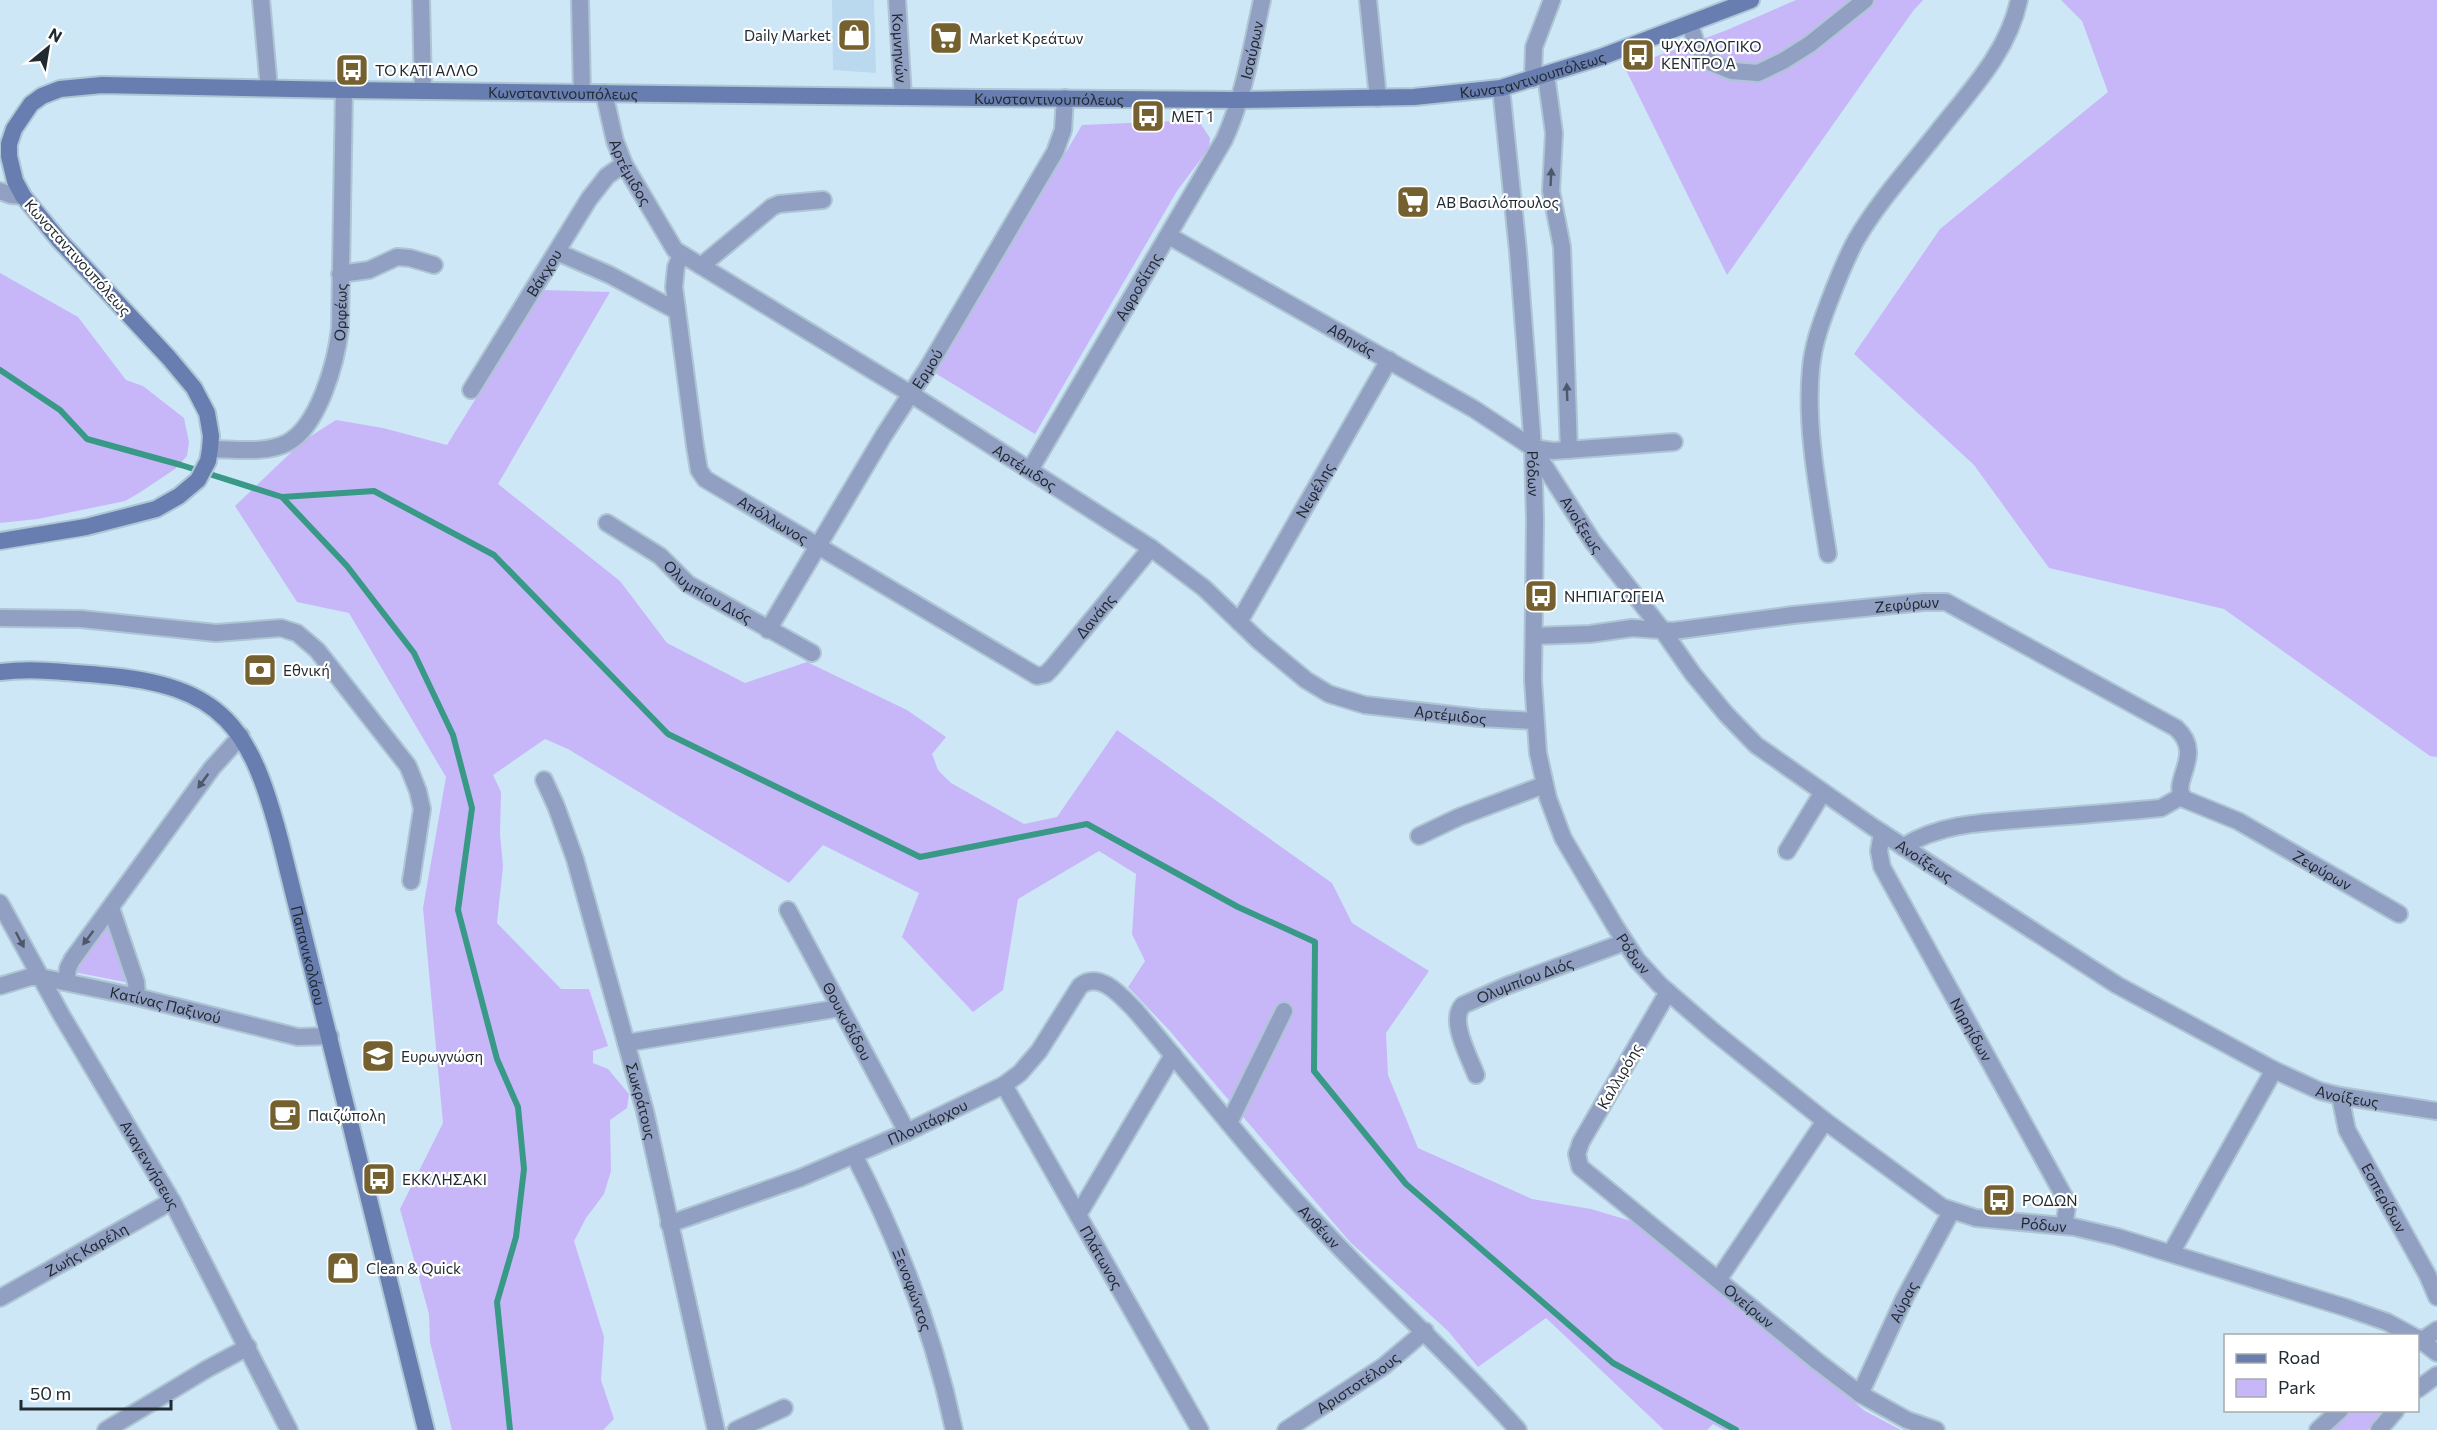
<svg xmlns="http://www.w3.org/2000/svg" width="2437" height="1430" viewBox="0 0 2437 1430" font-family="Commissioner,sans-serif">
<style>
.built{fill:#bad9ee}
.green{fill:#c8b7f8}
.lines{fill:none;stroke-linecap:round;stroke-linejoin:round}
.stream{stroke:#389986;stroke-width:6}
.minor-casing{stroke:#aec5d3;stroke-width:20}
.tertiary-casing{stroke:#aec5d3;stroke-width:20}
.secondary-casing{stroke:#aec5d3;stroke-width:20}
.minor{stroke:#909fc2;stroke-width:16}
.tertiary{stroke:#909fc2;stroke-width:16}
.secondary{stroke:#687eb0;stroke-width:16}
.oneway{fill:#4d596a}
.labels{text-anchor:middle;dominant-baseline:central;stroke-width:4.5;stroke-linejoin:round;paint-order:stroke}
.poi-label{font-size:15px;fill:#212a30;stroke:#fff;text-anchor:start}
.street-label{font-size:15px;fill:#212a30;stroke:#fff}
</style>
<rect width="100%" height="100%" fill="#cde7f7"/>
<path class="built" d="M832 0H874L876 73 833 70Z"/>
<path class="green" d="M1796 0H1923L1913 11 1727 275 1625 68 1727 30Z
M2061 0H2437V757L2430 756 2224 609 2049 568 1974 465 1854 354 1940 229 2108 92 2082 21Z
M1198 120 1210 138 1209 148 1177 191 1035 434 935 373 1082 125Z
M0 273 78 317 126 380 143 386 184 418 189 442 187 456 175 469 139 493 125 501 38 519 0 523Z
M543 290 610 292 498 484 620 581 667 643 745 683 807 662 907 710 946 737 932 754 938 770 951 783 1024 824 1057 817 1117 730 1332 883 1352 923 1429 971 1386 1033 1388 1075 1418 1148 1532 1199 1591 1209 1641 1224 1843 1393 1865 1411 1901 1430H1724L1713 1424 1707 1430H1664L1546 1318 1478 1367 1448 1331 1350 1242 1169 1030 1128 987 1145 961 1132 934 1136 874 1099 851 1018 899 1003 990 973 1012 902 937 919 893 823 845 789 883 568 749 545 739 493 775 501 792 500 834 503 866 497 923 561 989H589L608 1046 593 1051V1063L608 1069 629 1094 627 1108 610 1120 611 1171 604 1194 586 1218 574 1241 604 1337 601 1380 614 1419 603 1430H452L430 1342 429 1314 400 1209 443 1123 423 908 446 777 349 613 297 602 235 506 303 441 336 420 383 428 447 445Z
M108 925 110 926 127 980 125 982 74 972 75 965Z
M2346 1411H2385L2368 1430H2324Z"/>
<g class="lines">
<path class="stream" d="M0 370 60 410 87 439 181 465 282 497 347 566 414 653 453 735 472 808 458 910 497 1059 518 1107 524 1169 516 1237 497 1302 510 1430
M282 497 374 491 494 555 668 734 920 857 1087 824 1238 907 1315 942 1314 1071 1406 1184 1613 1363 1736 1430"/>
<g class="minor-casing">
<g id="minor">
<path d="M261 0 269 88"/>
<path d="M421 0 423 91"/>
<path d="M580 0 582 93"/>
<path id="s1" d="M897 0 903 97"/>
<path d="M1368 0 1378 98"/>
<path d="M1690 24 1697 47 1712 63 1732 71 1758 73 1783 61 1810 44 1865 0"/>
<path d="M1546 75 1554 133 1551 191 1562 247 1569 450"/>
<path d="M1533 79 1534 47 1552 0"/>
<path id="s2" d="M604 93 615 141 624 164 675 250 911 394 1151 548 1204 588 1259 641 1306 680 1329 694 1365 705 1480 718 1535 721"/>
<path d="M0 191 11 195 23 196"/>
<path id="s3" d="M1169 236 1474 409 1533 448 1593 542 1663 631 1693 674 1726 714 1756 745 1873 827 2117 985 2274 1070 2320 1091 2340 1096 2437 1111"/>
<path d="M557 252 610 275 677 311"/>
<path id="s4" d="M681 255 676 267 674 287 695 446 699 470 705 479 1037 676 1046 674 1052 668 1151 548"/>
<path d="M701 266 772 207 779 204 823 200"/>
<path d="M340 274 369 270 397 257 410 258 434 265"/>
<path id="s5" d="M471 390 589 199 607 176 624 164"/>
<path d="M1533 448 1553 451 1674 442"/>
<path id="s6" d="M210 449C234 449 265 454 287 443 319 426 336 362 340 329L344 90"/>
<path id="s7" d="M1030 470 1224 140C1244 97 1252 46 1262 0"/>
<path id="s8" d="M607 523 660 556 688 584 812 653"/>
<path d="M1828 554C1819 495 1805 428 1811 368 1813 345 1821 323 1829 302 1837 281 1845 260 1856 240 1878 202 1909 168 1936 134 1968 93 2008 53 2019 0"/>
<path d="M0 618 81 619 216 633 281 628 297 633 317 650 408 766 418 791 422 809 411 881"/>
<path id="s9" d="M1239 622 1389 360"/>
<path id="s10" d="M768 630 884 435 927 369 1055 152 1063 130 1065 98"/>
<path id="s11" d="M1534 636 1590 634 1632 628 1673 631 1793 615 1924 602H1946L2176 728C2206 755 2169 781 2184 799L2238 821 2399 914"/>
<path id="s12" d="M544 780 556 806 575 859 645 1111 716 1430"/>
<path id="s13" d="M1882 833 1879 851 1882 867 2065 1198 2067 1207 2064 1226"/>
<path d="M1419 836 1459 817 1544 785"/>
<path d="M1903 847C1943 821 1995 822 2041 818 2081 815 2121 812 2161 808L2182 796"/>
<path d="M1787 851 1823 792"/>
<path id="s14" d="M0 903 62 1016 172 1201 289 1430"/>
<path d="M111 908 136 982 137 997"/>
<path id="s15" d="M788 910 907 1132"/>
<path d="M66 982 68 968 72 960 212 768 241 736"/>
<path id="s16" d="M0 986 30 977H40L137 997 298 1037 330 1036"/>
<path id="s17" d="M1668 992 1581 1142 1577 1154 1580 1167 1818 1362 1860 1394 1907 1420 1936 1430"/>
<path d="M626 1043 840 1008"/>
<path id="s18" d="M1476 1075C1470 1058 1448 1020 1463 1005L1506 986 1625 942"/>
<path id="s19" d="M1004 1085 1200 1430"/>
<path id="s20" d="M2340 1096 2347 1130 2428 1276 2437 1297"/>
<path d="M1229 1123 1284 1011"/>
<path id="s21" d="M854 1155C899 1242 934 1334 954 1430"/>
<path d="M1078 1215 1173 1055"/>
<path id="s22" d="M669 1224 800 1178 907 1132 1004 1085 1020 1073 1039 1051 1080 986C1100 970 1122 997 1135 1010 1198 1084 1257 1161 1324 1231 1387 1299 1456 1360 1518 1430"/>
<path d="M2171 1253 2274 1070"/>
<path d="M1718 1280 1825 1121"/>
<path id="s23" d="M0 1298 172 1201"/>
<path d="M2418 1343 2437 1330"/>
<path d="M2418 1389 2437 1375"/>
<path id="s24" d="M1860 1394 1904 1299 1951 1212"/>
<path d="M106 1430 207 1369 248 1347"/>
<path d="M736 1430 784 1408"/>
<path id="s25" d="M1286 1430 1384 1366 1425 1331"/>
<path d="M2318 1430 2340 1410"/>
<path d="M2379 1430 2396 1410"/>
</g>
</g>
<g class="tertiary-casing">
<g id="tertiary">
<path id="s26" d="M1501 88 1518 251 1533 448 1535 520 1533 680 1538 753 1548 798 1563 838 1615 926 1637 960 1660 985 1713 1031 1825 1121 1942 1207 1976 1218 2074 1227 2117 1237 2344 1307 2387 1322 2413 1336"/>
<path d="M2418 1338 2437 1353"/>
</g>
</g>
<g class="secondary-casing">
<g id="secondary">
<path id="s27" d="M0 541 86 527 156 509 179 496 198 480 208 461 210 449 211 436 207 413 194 388 169 358 59 240 23 196 15 181 9 156V144L14 129 31 104 42 96 60 89 102 85 344 90 980 98 1238 100 1414 97 1501 88 1601 57 1751 0"/>
<path id="s28" d="M0 672C33 668 67 672 100 675 225 685 251 728 281 843L426 1430"/>
</g>
</g>
<use href="#minor" class="minor"/>
<use href="#tertiary" class="tertiary"/>
<use href="#secondary" class="secondary"/>
</g>
<defs><path id="oneway-solid" d="M-6-.8H1V-3.2L6.5 0L1 3.2V.8H-6Z" transform="scale(1.5)"/></defs>
<g class="oneway">
<use href="#oneway-solid" transform="translate(1551 177) rotate(-87)"/>
<use href="#oneway-solid" transform="translate(1567 392) rotate(-92)"/>
<use href="#oneway-solid" transform="translate(203 781) rotate(126)"/>
<use href="#oneway-solid" transform="translate(88 938) rotate(127)"/>
<use href="#oneway-solid" transform="translate(20 940) rotate(62)"/>
</g>
<defs>
<g id="shop-square" transform="scale(1.725)"><rect x="-9" y="-9" width="18" height="18" rx="4" fill="#756130" stroke="#fff"/><path d="M-5-2.5h2.3a2.7 3.5 0 0 1 5.4 0H5L5.5 6h-11ZM-1.5-2.5h3a1.5 2.3 0 0 0-3 0Z" fill="#fff"/></g>
<g id="supermarket-square" transform="scale(1.725)"><rect x="-9" y="-9" width="18" height="18" rx="4" fill="#756130" stroke="#fff"/><path d="M-6-5.5h2.5l.6 2H6L4.5 2H-2.5L-4.4-4H-6ZM-1.5 3.2a1.3 1.3 0 1 0 .1 0ZM3 3.2a1.3 1.3 0 1 0 .1 0Z" fill="#fff"/></g>
<g id="bus-square" transform="scale(1.725)"><rect x="-9" y="-9" width="18" height="18" rx="4" fill="#756130" stroke="#fff"/><path d="M-5-6H5V4H4V6H2V4H-2V6H-4V4H-5ZM-3.5-4V0h7V-4ZM-3.5 1.2v1.5H-2V1.2ZM2 1.2v1.5H3.5V1.2Z" fill="#fff"/></g>
<g id="bank-square" transform="scale(1.725)"><rect x="-9" y="-9" width="18" height="18" rx="4" fill="#756130" stroke="#fff"/><path d="M-6-4H6V4H-6ZM0-2.3a2.3 2.3 0 1 0 0 4.6a2.3 2.3 0 1 0 0-4.6Z" fill="#fff"/></g>
<g id="school-square" transform="scale(1.725)"><rect x="-9" y="-9" width="18" height="18" rx="4" fill="#756130" stroke="#fff"/><path d="M0-5L7-2L0 1L-7-2ZM-4 1L0 2.5L4 1V4Q0 6-4 4Z" fill="#fff"/></g>
<g id="cafe-square" transform="scale(1.725)"><rect x="-9" y="-9" width="18" height="18" rx="4" fill="#756130" stroke="#fff"/><path d="M-5.5-4.5H6V0H3Q3 3.5 0 3.5H-2.5Q-5.5 3.5-5.5 0ZM3-3.2v2h1.7v-2ZM-6 4.5H4V6H-6Z" fill="#fff"/></g>
</defs>
<g fill-rule="evenodd">
<use href="#shop-square" x="854" y="35"/>
<use href="#supermarket-square" x="946" y="38"/>
<use href="#bus-square" x="1638" y="55"/>
<use href="#bus-square" x="352" y="70"/>
<use href="#bus-square" x="1148" y="116"/>
<use href="#supermarket-square" x="1413" y="202"/>
<use href="#bus-square" x="1541" y="596"/>
<use href="#bank-square" x="260" y="670"/>
<use href="#school-square" x="378" y="1056"/>
<use href="#cafe-square" x="285" y="1115"/>
<use href="#bus-square" x="379" y="1179"/>
<use href="#bus-square" x="1999" y="1200"/>
<use href="#shop-square" x="343" y="1268"/>
</g>
<g class="labels">
<g class="poi-label">
<text x="831" y="35" text-anchor="end">Daily Market</text>
<text x="969" y="38">Market Κρεάτων</text>
<text x="1661" y="46">ΨΥΧΟΛΟΓΙΚΟ<tspan x="1661" dy="17">ΚΕΝΤΡΟ A</tspan></text>
<text x="375" y="70">ΤΟ ΚΑΤΙ ΑΛΛΟ</text>
<text x="1171" y="116">ΜΕΤ 1</text>
<text x="1436" y="202">ΑΒ Βασιλόπουλος</text>
<text x="1564" y="596">ΝΗΠΙΑΓΩΓΕΙΑ</text>
<text x="283" y="670">Εθνική</text>
<text x="401" y="1056">Ευρωγνώση</text>
<text x="308" y="1115">Παιζώπολη</text>
<text x="402" y="1179">ΕΚΚΛΗΣΑΚΙ</text>
<text x="2022" y="1200">ΡΟΔΩΝ</text>
<text x="366" y="1268">Clean &amp; Quick</text>
</g>
<g class="street-label">
<text stroke="none"><textPath href="#s1" startOffset="48">Κομνηνών</textPath></text>
<text stroke="none"><textPath href="#s7" startOffset="477">Ισαύρων</textPath></text>
<text stroke="none"><textPath href="#s27" startOffset="2175">Κωνσταντινουπόλεως</textPath></text>
<text stroke="none"><textPath href="#s27" startOffset="1203">Κωνσταντινουπόλεως</textPath></text>
<text stroke="none"><textPath href="#s27" startOffset="1689">Κωνσταντινουπόλεως</textPath></text>
<text stroke="none"><textPath href="#s2" startOffset="84">Αρτέμιδος</textPath></text>
<text transform="translate(78 257) rotate(48)">Κωνσταντινουπόλεως</text>
<text stroke="none"><textPath href="#s5" startOffset="138">Βάκχου</textPath></text>
<text stroke="none"><textPath href="#s7" startOffset="213">Αφροδίτης</textPath></text>
<text stroke="none"><textPath href="#s6" startOffset="224">Ορφέως</textPath></text>
<text stroke="none"><textPath href="#s3" startOffset="210">Αθηνάς</textPath></text>
<text stroke="none"><textPath href="#s10" startOffset="306">Ερμού</textPath></text>
<text stroke="none"><textPath href="#s2" startOffset="586">Αρτέμιδος</textPath></text>
<text stroke="none"><textPath href="#s26" startOffset="387">Ρόδων</textPath></text>
<text stroke="none"><textPath href="#s9" startOffset="152">Νεφέλης</textPath></text>
<text stroke="none"><textPath href="#s4" startOffset="308">Απόλλωνος</textPath></text>
<text stroke="none"><textPath href="#s3" startOffset="512">Ανοίξεως</textPath></text>
<text stroke="none"><textPath href="#s8" startOffset="123">Ολυμπίου Διός</textPath></text>
<text stroke="none"><textPath href="#s11" startOffset="375">Ζεφύρων</textPath></text>
<text stroke="none"><textPath href="#s4" startOffset="700">Δανάης</textPath></text>
<text stroke="none"><textPath href="#s2" startOffset="1090">Αρτέμιδος</textPath></text>
<text stroke="none"><textPath href="#s3" startOffset="998">Ανοίξεως</textPath></text>
<text stroke="none"><textPath href="#s11" startOffset="909">Ζεφύρων</textPath></text>
<text stroke="none"><textPath href="#s26" startOffset="891">Ρόδων</textPath></text>
<text stroke="none"><textPath href="#s28" startOffset="489">Παπανικολάου</textPath></text>
<text stroke="none"><textPath href="#s18" startOffset="141">Ολυμπίου Διός</textPath></text>
<text stroke="none"><textPath href="#s16" startOffset="170">Κατίνας Παξινού</textPath></text>
<text stroke="none"><textPath href="#s15" startOffset="126">Θουκυδίδου</textPath></text>
<text stroke="none"><textPath href="#s13" startOffset="220">Νηρηίδων</textPath></text>
<text transform="translate(1619 1076) rotate(-60)">Καλλιρόης</text>
<text stroke="none"><textPath href="#s3" startOffset="1484">Ανοίξεως</textPath></text>
<text stroke="none"><textPath href="#s12" startOffset="336">Σωκράτους</textPath></text>
<text stroke="none"><textPath href="#s22" startOffset="278">Πλουτάρχου</textPath></text>
<text stroke="none"><textPath href="#s14" startOffset="302">Αναγεννήσεως</textPath></text>
<text stroke="none"><textPath href="#s20" startOffset="112">Εσπερίδων</textPath></text>
<text stroke="none"><textPath href="#s26" startOffset="1395">Ρόδων</textPath></text>
<text stroke="none"><textPath href="#s22" startOffset="840">Ανθέων</textPath></text>
<text stroke="none"><textPath href="#s23" startOffset="99">Ζωής Καρέλη</textPath></text>
<text stroke="none"><textPath href="#s19" startOffset="198">Πλάτωνος</textPath></text>
<text stroke="none"><textPath href="#s21" startOffset="147">Ξενοφώντος</textPath></text>
<text stroke="none"><textPath href="#s24" startOffset="102">Αύρας</textPath></text>
<text stroke="none"><textPath href="#s17" startOffset="418">Ονείρων</textPath></text>
<text stroke="none"><textPath href="#s25" startOffset="86">Αριστοτέλους</textPath></text>
</g>
</g>
<rect x="2224" y="1334" width="195" height="78" fill="#ffffff" stroke="#a6aaac" stroke-width="1.5"/>
<rect x="2236" y="1354" width="30" height="9" fill="#687eb0" stroke="#a6aaac" stroke-width="1.5"/>
<text x="2278" y="1364" font-size="18" fill="#212a30">Road</text>
<rect x="2236" y="1379" width="30" height="18" fill="#c8b7f8" stroke="#a6aaac" stroke-width="1.5"/>
<text x="2278" y="1394" font-size="18" fill="#212a30">Park</text>
<g transform="translate(48 48) rotate(30)" stroke="#ffffff" stroke-width="4.5" paint-order="stroke">
<path d="M0-4.5L10 22L0 15L-10 22Z" fill="#212a30"/>
<text y="-9" font-size="16" font-weight="bold" text-anchor="middle" fill="#212a30">N</text>
</g>
<path d="M21 1400v9h150v-9" fill="none" stroke="#212a30" stroke-width="3"/>
<text x="30" y="1400" font-size="18" fill="#212a30" stroke="#ffffff" stroke-width="4.5" paint-order="stroke">50 m</text>
</svg>
